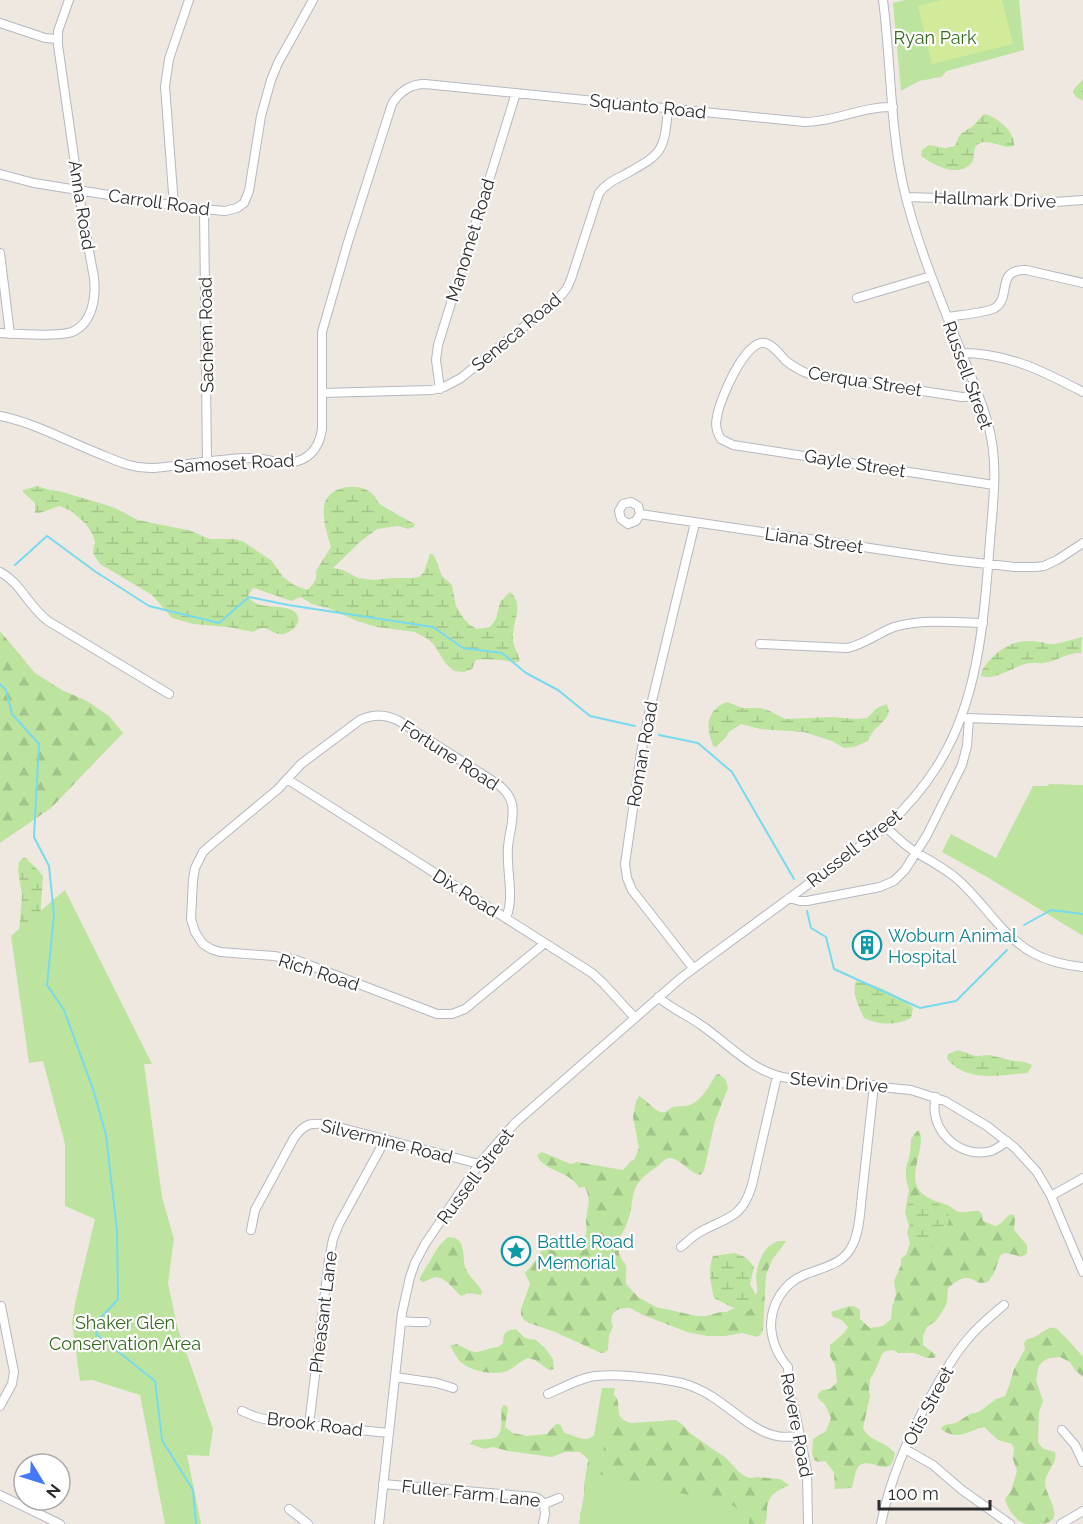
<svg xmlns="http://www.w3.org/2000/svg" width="1083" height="1524" viewBox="0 0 1083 1524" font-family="Raleway,sans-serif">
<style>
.forest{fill:url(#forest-firs)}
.wetland{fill:url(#wetland-marsh)}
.park{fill:#bde49f}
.pitch{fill:#d1eb9b}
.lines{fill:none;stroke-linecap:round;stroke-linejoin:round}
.stream{stroke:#77daee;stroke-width:2}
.minor-casing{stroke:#b4b8c1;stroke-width:10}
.minor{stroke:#fff;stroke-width:8}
.labels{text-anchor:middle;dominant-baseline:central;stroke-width:4.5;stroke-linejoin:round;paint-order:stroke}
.park-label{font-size:18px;fill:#356d1c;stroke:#fff}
.street-label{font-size:18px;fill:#2e2e2e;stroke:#fff}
.culture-label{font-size:18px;fill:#0d838f;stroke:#fff;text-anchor:start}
</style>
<defs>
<pattern id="forest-firs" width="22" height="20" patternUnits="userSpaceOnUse" patternTransform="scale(1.5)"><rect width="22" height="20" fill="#bde49f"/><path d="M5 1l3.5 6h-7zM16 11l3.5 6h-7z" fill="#a3c489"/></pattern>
<pattern id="wetland-marsh" width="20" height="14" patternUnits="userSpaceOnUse" patternTransform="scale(1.5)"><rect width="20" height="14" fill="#bde49f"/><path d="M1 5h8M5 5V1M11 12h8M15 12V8" fill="none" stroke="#a3c489"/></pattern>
</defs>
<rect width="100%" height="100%" fill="#efe8e1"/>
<path class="forest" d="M0 631 35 673 62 690 87 701 109 716 123 733 51 808 0 843Z
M719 1074 726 1080 728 1088 715 1121 704 1171 700 1175C689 1173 679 1157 669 1158 663 1159 659 1166 654 1169 624 1188 638 1201 625 1228 622 1235 619 1235 619 1245 618 1249 619 1255 621 1258 622 1262 625 1261 626 1266 627 1271 625 1278 626 1284L638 1297 656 1307 697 1316H706L721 1312H727L732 1309H747C750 1304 755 1298 757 1292 758 1287 756 1283 756 1278 757 1261 766 1239 786 1241L785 1243 772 1260 766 1275 763 1330 760 1335 757 1337 742 1333 725 1336H707L687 1332 643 1315 630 1308C616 1307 608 1313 613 1327L609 1335 608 1350 604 1353H601L555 1332 529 1323 524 1320 521 1315V1309L530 1284 525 1273 538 1257 547 1239C561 1239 574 1244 586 1235 587 1230 586 1226 586 1221 587 1207 592 1202 585 1187L579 1188C570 1170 543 1172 537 1155L542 1152 571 1164 577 1162 623 1170 631 1161 634 1160 639 1148 633 1117 636 1101 639 1096C647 1100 651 1107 658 1111 664 1114 667 1111 671 1108 677 1105 684 1107 690 1105 702 1100 709 1086 716 1075Z
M919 1130C923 1139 920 1148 918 1158 910 1189 919 1196 948 1205 952 1207 956 1212 960 1212 966 1213 973 1210 979 1211L982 1214 983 1221 996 1226C1002 1224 1004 1218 1011 1214L1014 1215 1015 1220 1014 1230 1027 1245V1254L1021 1257C996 1249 1002 1254 994 1273 994 1274 988 1281 988 1282 975 1285 977 1279 967 1278 961 1277 953 1284 948 1288L947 1302 944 1309 935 1322 931 1324 927 1327 923 1336V1345L935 1354 936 1356 934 1358H927L914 1353H899L893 1350 886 1351 882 1354 875 1371 870 1379 869 1392 870 1396 863 1428C870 1442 884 1440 895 1453 891 1481 872 1457 860 1465 856 1467 853 1483 852 1488L835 1489 834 1472 825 1461 819 1462 814 1460 812 1453 813 1439 826 1431 831 1418 825 1405 818 1398V1394L822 1390 830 1389 837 1382 835 1365 830 1356V1345L844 1333 848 1327 842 1320 833 1317 831 1313 833 1311C843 1310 851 1301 860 1310V1319L870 1328 883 1326 891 1319 892 1307 896 1295 894 1281 901 1265V1258L906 1255 910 1243 907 1233 909 1226 905 1212 909 1190 906 1179V1168L910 1154 911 1139 917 1131Z
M448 1237C467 1237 462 1255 465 1267 467 1274 478 1284 482 1291L481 1295 469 1293 461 1296C454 1290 443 1274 433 1278 429 1279 427 1281 423 1282L420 1279C422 1272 426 1268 430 1261 437 1249 437 1247 448 1237Z
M1050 1328C1052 1328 1054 1327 1055 1328 1059 1329 1079 1352 1083 1357V1377L1075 1370 1070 1362 1060 1357 1050 1358 1045 1360 1039 1365 1036 1380 1043 1401 1039 1412 1038 1442C1042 1450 1047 1450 1055 1452 1058 1463 1046 1471 1045 1482 1044 1491 1059 1510 1053 1519 1051 1522 1044 1524 1040 1524 1036 1524 1030 1524 1026 1524 1016 1521 1007 1509 1005 1499L1011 1491 1017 1471 1013 1459 1014 1449 1012 1444 998 1440 984 1427C968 1431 958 1441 942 1430L941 1428 945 1425 956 1423 970 1414 979 1412 996 1399 1005 1396 1009 1386 1014 1369 1025 1349 1024 1343 1027 1339C1038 1338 1041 1331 1050 1328Z
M516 1329 525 1338 536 1340 545 1348 553 1359 554 1369 549 1370 535 1360 528 1358C520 1361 514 1368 507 1371 493 1376 467 1371 458 1359 455 1355 453 1350 450 1346L457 1344C463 1347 470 1352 477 1352 484 1351 491 1347 498 1347L503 1343C504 1332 504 1331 516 1329Z
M609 1392C628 1400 608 1417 631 1423L676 1420 683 1425 691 1434 726 1458 739 1472 746 1477 751 1478 757 1477 780 1479 789 1485C777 1491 768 1495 767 1509 767 1515 767 1519 765 1524H580V1513L585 1503 584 1485 588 1461V1459L580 1452H565L552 1457 508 1451 493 1447 485 1449 470 1444 473 1440C479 1439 488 1440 494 1438 504 1435 501 1417 501 1409L504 1405 507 1406 508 1409 505 1427 513 1433 527 1436 547 1434 556 1424C563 1424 561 1429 565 1433 577 1436 588 1445 597 1432Z"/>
<path class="wetland" d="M1083 79V101L1076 97 1073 92 1074 89Z
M984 114C996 116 1016 132 1014 146 1003 150 989 137 978 144 972 148 976 157 972 162 960 179 933 165 921 156L922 150 929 145 945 148 955 146 958 138 962 133 973 126Z
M37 486 50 490 59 491 100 503 115 508 138 520 192 531 209 539H234L244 542 272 561 283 577 294 585 307 590C314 584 317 580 316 571L331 547C324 523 313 493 347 487 355 486 364 487 370 492 374 494 376 499 379 503 383 507 409 521 415 524L414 527 408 529 398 526 377 529 361 541 333 568 343 570 358 578 374 580 393 578H410L419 577 424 572 430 554 434 555 442 576 452 585 456 606 464 619 470 625 477 629 490 627 496 619 500 602 510 592C525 604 512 622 513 638 513 647 518 653 520 661L517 662C502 661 490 658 476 660L472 669 464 672 454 671 446 664 434 645 428 639 415 632 377 627 357 621 328 608 312 604 301 597 291 601 257 589 253 588 248 596C257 611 278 603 292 610 297 613 299 616 298 622 296 628 286 636 279 634 267 632 268 623 253 632L228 627 193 624 172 618 152 595 100 564 94 555 93 551 95 542 93 535 85 523 71 511 59 506 40 513H35V503L23 492V490Z
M1082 637 1081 653C1068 652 1057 661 1044 663 1038 664 1032 662 1025 664 1011 668 995 681 981 676 981 670 985 665 990 660 1003 645 1020 638 1040 642 1044 642 1046 644 1049 644 1057 645 1074 639 1082 637Z
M727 702 743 708H760L770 711 785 719 833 717 856 719 867 718 877 708 887 704 889 712C885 724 872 728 868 741L854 747 844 748 832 741 804 732 760 729 741 724 729 732 726 737 716 747 713 746C712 741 709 736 709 731 706 717 715 706 727 702Z
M23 858H26C32 865 38 869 43 876L39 933 19 932 22 895 18 871 19 862Z
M856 981C873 983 901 996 913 1008L911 1018C896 1026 879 1025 864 1018 859 1006 851 994 856 981Z
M958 1050 975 1056 990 1055 1009 1060 1025 1062 1032 1065 1031 1068 1027 1073C1000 1075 967 1083 947 1059L948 1054Z
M916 1195C925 1195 951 1208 949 1219 949 1225 943 1232 940 1237 936 1243 933 1248 927 1250 922 1249 921 1249 918 1245 916 1242 906 1211 907 1207 908 1202 912 1198 916 1195Z
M734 1253C743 1255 749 1259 754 1267L750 1284 752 1288 756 1295V1300L749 1311 741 1312 714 1298C711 1284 707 1271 713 1256Z"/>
<path class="park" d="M905 0H1019L1024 50 947 71 941 77 919 81 901 91 893 3Z
M1049 784 1083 785V936L987 877 942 852 951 834 996 858 1033 786H1048Z
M65 890 152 1064H144L162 1197 174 1239 168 1283 177 1326 213 1429 209 1456 187 1455 201 1524H165L140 1395 92 1380 80 1381 72 1322 76 1299 95 1219 65 1206V1144L43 1061 29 1063 11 936Z
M602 1388H615L599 1474 732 1505 750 1517 749 1524H579Z"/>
<path class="pitch" d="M942 0H1002L1013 44 932 64 918 6Z"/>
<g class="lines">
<path class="stream" d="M15 565 47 536 96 572 149 606 219 623 249 597 288 605 433 627 463 648 502 653 526 673 558 690 590 716 635 726
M0 684 6 690 12 714 39 744 34 837 49 866 54 915 47 985 64 1010 93 1089 106 1135 117 1231 118 1299 98 1321 96 1334 155 1381 162 1440 193 1490 196 1524
M659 735 698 743 732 772 794 879
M807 911 811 928 826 937 834 969 920 1008 956 1001 1007 950
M1024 925 1051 910 1083 914"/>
<g class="minor-casing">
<path id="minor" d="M0 23 45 38 58 39
M0 174 34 183 190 208 225 211 237 208 244 203 249 191 261 116 271 80 278 63 313 0
M907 197 1055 202 1083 200
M174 206 165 86 169 59 189 0
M204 209 207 462
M0 253 10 334
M857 298 931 276
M947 317C959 315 986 313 995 308 1012 297 995 269 1026 270L1083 283
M0 333C17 334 58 337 72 332 93 323 96 297 94 278L81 206 58 45V31L69 0
M961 353C1008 353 1043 371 1083 392
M440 389 436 360 438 345 516 93
M322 393 432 390 444 387 461 378 559 298 567 288 571 279 599 193C605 185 613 180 622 176 661 154 664 155 668 109
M979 396 962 397 810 374C801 372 794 367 786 361 780 355 774 345 765 343 745 339 719 401 717 417 715 425 717 433 721 439L733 445 994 485
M0 416C36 423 70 443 105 456 121 463 136 469 154 468 187 465 219 458 252 458 267 458 283 466 298 461 313 456 320 443 322 429V332L348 242 392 104C400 91 410 84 425 84L805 122C835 122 863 106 893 107
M640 514 636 521 628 524 621 519 619 511 623 504 631 502 638 506 640 514 951 560 1015 567H1036L1044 566 1057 560 1083 543
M0 572C21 583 29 607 48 621L169 694
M760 644 847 648C864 645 878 633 894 627 922 619 954 622 983 623
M966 718 1083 722
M287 779 592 973 603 983 635 1018
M886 827C896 837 905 846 917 853 931 861 944 868 956 878 970 890 981 904 993 918 1020 950 1042 963 1083 967
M789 898 800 901H807L880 887 894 881 905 870 927 835 962 765 967 746 969 718
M506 918C515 896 506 870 508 847 509 833 515 818 512 804 510 796 505 790 499 785L399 721C386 714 373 714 360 720L301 764 278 789 212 844 203 852 195 868 193 880 191 919 195 932 203 944 211 949 220 952 274 956 296 960 437 1014H452L465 1009 545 943
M693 968 632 890 627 878 625 864 641 753 650 709 695 523
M658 997C672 1009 687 1015 701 1025 729 1044 753 1073 788 1078L911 1090 945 1101 987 1126 1015 1148 1037 1172 1051 1196 1083 1272
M936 1097C927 1128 959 1160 991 1151 997 1149 1002 1145 1007 1141
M1051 1196 1083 1178
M251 1230 255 1210 294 1138C305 1123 310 1123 327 1124L479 1164
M681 1247C687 1242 693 1236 700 1232 727 1217 742 1219 752 1185L777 1076
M401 1321 415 1322H426
M395 1377 437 1383 453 1388
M548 1394C562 1388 576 1380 590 1377 609 1372 663 1379 682 1383 692 1386 702 1390 711 1396 731 1408 754 1432 777 1436 784 1438 792 1436 800 1436
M0 1406 12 1384 14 1372 1 1306
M242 1411 256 1417 277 1422 389 1433
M309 1425 329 1260 333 1239 339 1224 385 1140
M1062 1430 1075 1445 1083 1462
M905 1449 933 1465 962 1490 1010 1524
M383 1484 535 1497 539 1499 544 1504 559 1498
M0 1495 60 1524
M289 1509 308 1524
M379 1524 402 1313 410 1277 415 1263 425 1244 479 1164 515 1123 682 977 886 827C905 809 922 790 936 768 979 702 984 618 990 541 993 502 999 463 988 424 980 395 967 367 956 339 936 289 915 238 903 185 890 125 891 61 883 0
M543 1524 545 1514 544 1504
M808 1524 807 1471 796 1416 789 1391 788 1367C778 1356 772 1342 771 1326 771 1304 784 1283 804 1275 823 1267 844 1265 853 1244 860 1229 860 1211 862 1195 866 1158 870 1122 874 1085
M881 1524C890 1478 909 1435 932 1394 942 1376 953 1356 967 1340 978 1326 991 1316 1004 1305
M1061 1524 1083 1511"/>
</g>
<use href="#minor" class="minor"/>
</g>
<defs>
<g id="building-ring" transform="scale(1.5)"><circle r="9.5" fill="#fff" stroke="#0f9aa8" stroke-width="1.5"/><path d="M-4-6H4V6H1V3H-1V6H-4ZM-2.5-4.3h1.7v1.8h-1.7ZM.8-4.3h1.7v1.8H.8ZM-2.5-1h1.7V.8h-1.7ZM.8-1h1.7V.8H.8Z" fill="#0f9aa8"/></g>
<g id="sight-ring" transform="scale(1.5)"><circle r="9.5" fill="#fff" stroke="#0f9aa8" stroke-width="1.5"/><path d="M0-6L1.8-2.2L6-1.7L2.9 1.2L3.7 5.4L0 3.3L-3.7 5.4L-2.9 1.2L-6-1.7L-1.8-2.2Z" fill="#0f9aa8"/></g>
</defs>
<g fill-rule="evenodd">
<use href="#building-ring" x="867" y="945"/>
<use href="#sight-ring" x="516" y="1251"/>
</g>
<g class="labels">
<g class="park-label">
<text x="935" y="37">Ryan Park</text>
<text x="125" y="1322">Shaker Glen<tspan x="125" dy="21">Conservation Area</tspan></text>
</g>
<g class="street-label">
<text transform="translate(648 106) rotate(6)">Squanto Road</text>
<text transform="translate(995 199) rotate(2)">Hallmark Drive</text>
<text transform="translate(159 202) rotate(8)">Carroll Road</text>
<text transform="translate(82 205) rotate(81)">Anna Road</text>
<text transform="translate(470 240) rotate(-73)">Manomet Road</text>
<text transform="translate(516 332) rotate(-40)">Seneca Road</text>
<text transform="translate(206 335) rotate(-91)">Sachem Road</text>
<text transform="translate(968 375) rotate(70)">Russell Street</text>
<text transform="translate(865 381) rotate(9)">Cerqua Street</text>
<text transform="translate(234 463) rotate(-3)">Samoset Road</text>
<text transform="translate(855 463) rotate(9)">Gayle Street</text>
<text transform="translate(814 540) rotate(8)">Liana Street</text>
<text transform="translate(642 754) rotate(-80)">Roman Road</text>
<text transform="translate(450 755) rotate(33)">Fortune Road</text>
<text transform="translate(854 848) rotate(-38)">Russell Street</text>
<text transform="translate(466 893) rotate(32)">Dix Road</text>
<text transform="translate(319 972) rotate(18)">Rich Road</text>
<text transform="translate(839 1082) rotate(5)">Stevin Drive</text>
<text transform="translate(387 1141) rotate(14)">Silvermine Road</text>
<text transform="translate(475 1176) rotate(-53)">Russell Street</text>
<text transform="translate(323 1312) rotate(-83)">Pheasant Lane</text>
<text transform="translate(928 1406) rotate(-62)">Otis Street</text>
<text transform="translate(315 1424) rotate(7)">Brook Road</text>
<text transform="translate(797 1425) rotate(79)">Revere Road</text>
<text transform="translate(471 1493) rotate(6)">Fuller Farm Lane</text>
</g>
<g class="culture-label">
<text x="888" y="935">Woburn Animal<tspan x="888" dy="21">Hospital</tspan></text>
<text x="537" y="1241">Battle Road<tspan x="537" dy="21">Memorial</tspan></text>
</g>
</g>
<g transform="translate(42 1482) rotate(128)"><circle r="28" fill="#ffffff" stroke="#ababab" stroke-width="1.5"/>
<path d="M0-4.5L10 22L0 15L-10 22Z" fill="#4578f8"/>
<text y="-9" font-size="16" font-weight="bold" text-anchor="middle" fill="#2e2e2e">N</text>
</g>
<path d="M879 1500v9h111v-9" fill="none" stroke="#2e2e2e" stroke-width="3"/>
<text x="888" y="1500" font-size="18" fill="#2e2e2e" stroke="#ffffff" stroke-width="4.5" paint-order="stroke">100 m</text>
</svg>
